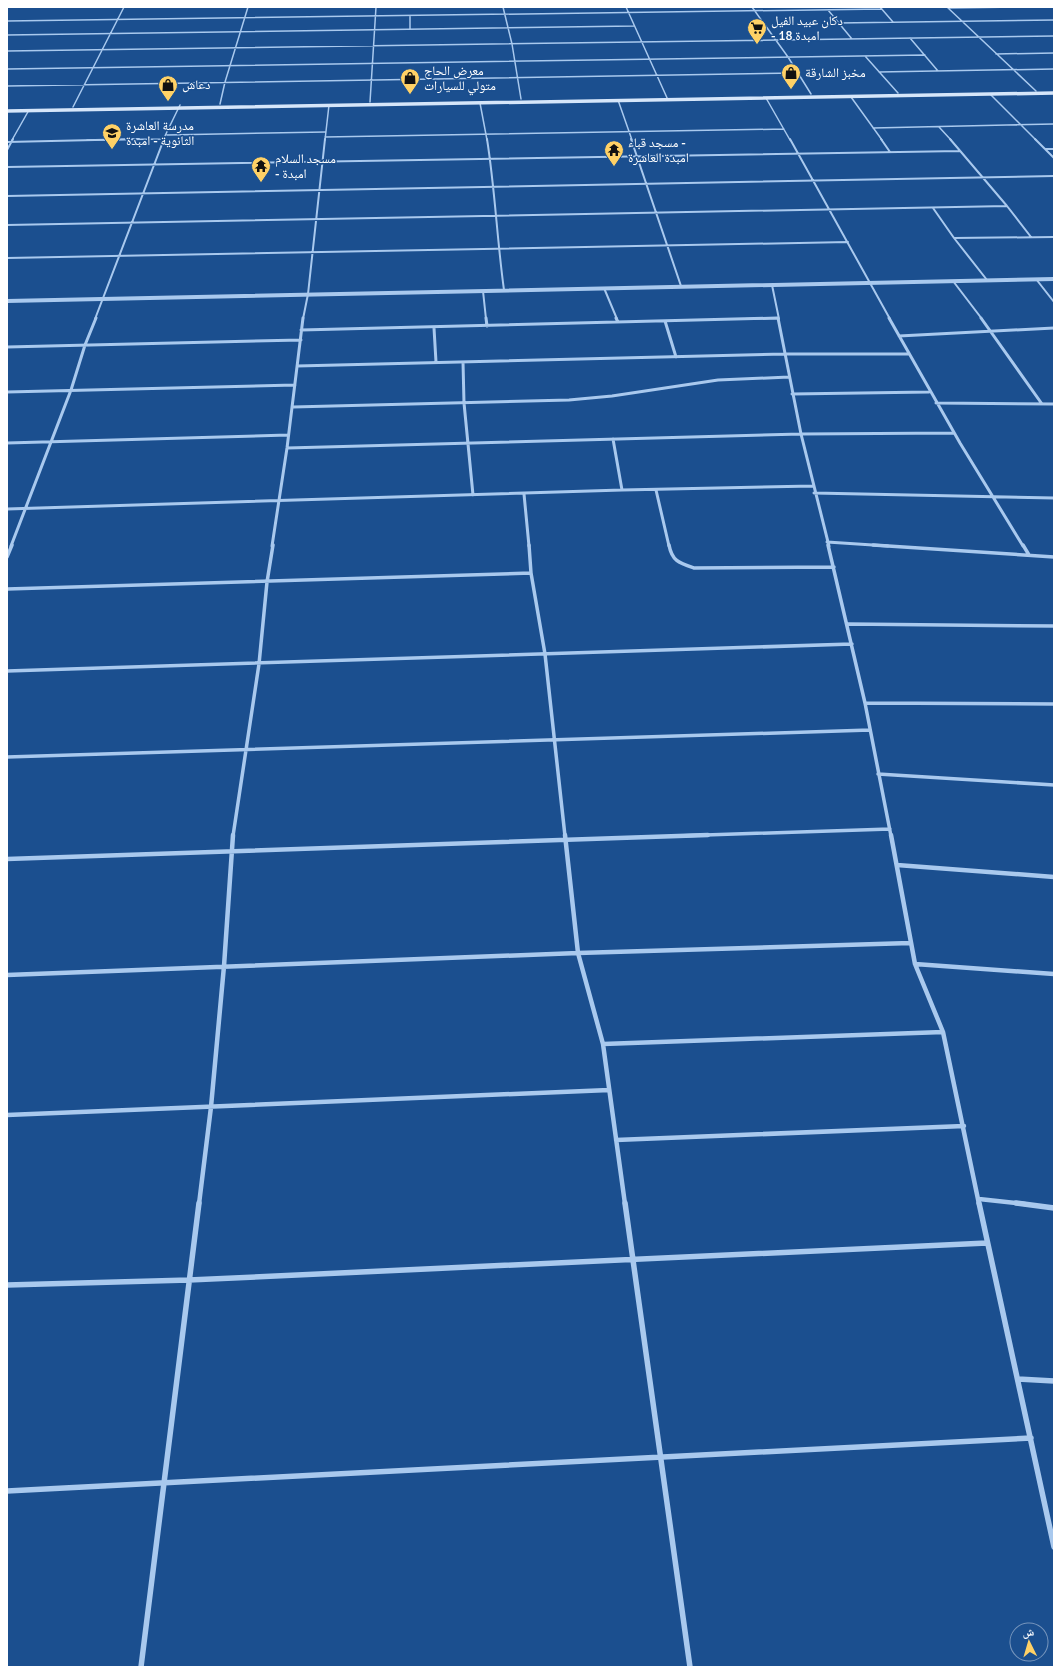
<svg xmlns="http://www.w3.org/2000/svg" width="1061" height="1674" viewBox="0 0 1061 1674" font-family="Signika,'Noto Naskh Arabic',sans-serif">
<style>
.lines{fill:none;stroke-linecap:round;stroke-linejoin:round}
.minor-far5{stroke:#a9c9ee;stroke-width:1.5}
.minor-far4{stroke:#a9c9ee;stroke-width:2}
.minor-far3{stroke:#a9c9ee;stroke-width:3}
.minor-far2{stroke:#a9c9ee;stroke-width:3.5}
.minor-far1{stroke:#a9c9ee;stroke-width:4.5}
.minor{stroke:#a9c9ee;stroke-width:5.5}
.tertiary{stroke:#a9c9ee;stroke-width:4}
.secondary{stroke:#d6e6fa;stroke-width:3.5}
.labels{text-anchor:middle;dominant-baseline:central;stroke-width:3;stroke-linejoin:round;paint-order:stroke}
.far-poi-label{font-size:13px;fill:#fff;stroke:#1b4f8f;text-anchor:start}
</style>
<rect width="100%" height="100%" fill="#1b4f8f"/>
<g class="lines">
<path class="minor-far5" d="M503 7 512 44 521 99
M626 7 668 100
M752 7 788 57 811 94
M880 7 893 22
M947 7 1036 91
M948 8 1020 7
M828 10 852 39
M410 16V29
M7 21 882 9
M838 23 1054 20
M7 35 634 26
M910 38 938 71
M7 51 1054 36
M996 54 1054 53
M865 56 898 93
M7 69 925 55
M879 72 1054 69
M7 86 797 73
M990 94 1036 140
M851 97 882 140
M766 98 790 140
M618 100 632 140
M370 102 376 7
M480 103 487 140
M220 104 225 82 248 7
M73 107 124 7
M939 127 951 140
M873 128 1054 124
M167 135 325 132
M325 137 784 129
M12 140 29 110
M87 140 164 139
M163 140 180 105
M325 140 329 105"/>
<path class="minor-far4" d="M487 139C495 189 497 240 504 290
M631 139 681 286
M790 139 890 319
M881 139 890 152
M950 139 1007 206 1031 237
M1035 139 1054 158
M7 142 139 139
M1045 149H1054
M7 150 13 139
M7 167 960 151
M7 196 1054 176
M933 208 954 238 987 280
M7 225 1007 206
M954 238 1054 237
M7 258 848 242
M1036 279 1054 302
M953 281 982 319
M772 285 779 319
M604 288 617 319
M483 291 486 319
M95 319 164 139
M303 319 308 294 325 139
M745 319 777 318"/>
<path class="minor-far3" d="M486 318 487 326
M616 318 618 322
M778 318 801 434 829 546
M889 318 960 443 1023 546
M981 318 1042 404
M665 321 676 357
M434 328 436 362
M301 330 777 318
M899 336 1054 328
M7 347 301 340
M463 362 464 403 473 495
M297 366 784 354H908
M7 392 295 385
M792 394 929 392
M936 403 1054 404
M293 407 569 400 612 396 718 380 789 377
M613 439 622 490
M7 443 288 435
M287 448 801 434 954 433
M656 490 669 546
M814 493 1054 498
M524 494 529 546
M7 509 622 490 813 486
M827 542 888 546
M11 546 71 390 85 345 96 318
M272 546 287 448 303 318"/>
<path class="minor-far2" d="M529 545 531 573 545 654 565 836
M669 545C672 561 679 563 694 568L834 567
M828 545 865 703 891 836
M873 545 1054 557
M1023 545 1029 555
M7 557 12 545
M7 589 531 573
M848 624 1054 626
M7 671 852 644
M865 703 1054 704
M7 757 870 730
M878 774 1054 785
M233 836 259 664 267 582 273 545
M676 836 890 829"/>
<path class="minor-far1" d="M565 835 578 953 603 1044 625 1204
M891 835 915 964 943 1032 979 1204
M7 859 708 835
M897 865 1054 877
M915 964 1054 974
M7 975 578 953 910 943
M603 1044 943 1032
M7 1115 609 1090
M616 1140 964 1126
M979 1199 1025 1204
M199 1204 211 1107 224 966 233 835"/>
<path class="minor" d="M625 1203 690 1667
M979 1203 1054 1547
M1016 1203 1054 1208
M7 1285 189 1280 987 1243
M1018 1379 1054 1381
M7 1491 1031 1438
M141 1667 199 1203"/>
<path class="tertiary" d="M7 301 1054 279"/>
<path class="secondary" d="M7 111 1054 93"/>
</g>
<defs>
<g id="supermarket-pin" transform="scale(1)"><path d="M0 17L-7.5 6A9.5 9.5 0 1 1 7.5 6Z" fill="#ffd166" stroke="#1b4f8f"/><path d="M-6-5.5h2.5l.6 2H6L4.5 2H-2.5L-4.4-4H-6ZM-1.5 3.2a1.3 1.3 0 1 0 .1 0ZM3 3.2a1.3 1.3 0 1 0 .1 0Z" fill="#111"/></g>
<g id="shop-pin" transform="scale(1)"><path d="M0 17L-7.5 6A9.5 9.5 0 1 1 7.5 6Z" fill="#ffd166" stroke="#1b4f8f"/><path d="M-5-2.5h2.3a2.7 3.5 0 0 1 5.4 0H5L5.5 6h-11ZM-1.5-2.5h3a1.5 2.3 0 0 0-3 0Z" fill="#111"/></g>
<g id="school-pin" transform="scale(1)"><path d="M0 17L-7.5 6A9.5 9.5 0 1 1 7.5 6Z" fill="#ffd166" stroke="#1b4f8f"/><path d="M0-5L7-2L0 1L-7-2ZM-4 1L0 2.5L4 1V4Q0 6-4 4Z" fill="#111"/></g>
<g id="temple-pin" transform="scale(1)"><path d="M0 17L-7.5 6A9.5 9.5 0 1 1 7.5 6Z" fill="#ffd166" stroke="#1b4f8f"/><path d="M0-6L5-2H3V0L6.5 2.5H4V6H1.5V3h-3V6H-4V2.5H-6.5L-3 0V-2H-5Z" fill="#111"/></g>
</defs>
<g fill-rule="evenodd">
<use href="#supermarket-pin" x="757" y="28"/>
<use href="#shop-pin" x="791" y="73"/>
<use href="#shop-pin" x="410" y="78"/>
<use href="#shop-pin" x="168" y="85"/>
<use href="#school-pin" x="112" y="133"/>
<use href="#temple-pin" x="614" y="150"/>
<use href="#temple-pin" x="261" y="166"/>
</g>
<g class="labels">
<g class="far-poi-label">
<text x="771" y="21">دكان عبيد الفيل<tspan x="771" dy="15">- امبدة 18</tspan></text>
<text x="424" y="71">معرض الحاج<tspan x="424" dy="15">متولي للسيارات</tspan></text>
<text x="805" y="73">مخبز الشارقة</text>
<text x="182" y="85">دعاش</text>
<text x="126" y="126">مدرسة العاشرة<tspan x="126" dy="15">الثانوية - امبدة</tspan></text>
<text x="628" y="143">مسجد قباء -<tspan x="628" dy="15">امبدة العاشرة</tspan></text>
<text x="275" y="159">مسجد السلام<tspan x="275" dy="15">- امبدة</tspan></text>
</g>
</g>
<rect width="1061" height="1674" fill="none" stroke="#ffffff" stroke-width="16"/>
<g transform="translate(1029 1642) rotate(355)"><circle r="19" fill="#1b4f8f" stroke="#7695bc"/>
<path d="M0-3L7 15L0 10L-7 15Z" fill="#ffd166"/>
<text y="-6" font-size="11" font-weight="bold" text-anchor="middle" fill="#ffffff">ش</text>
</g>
</svg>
